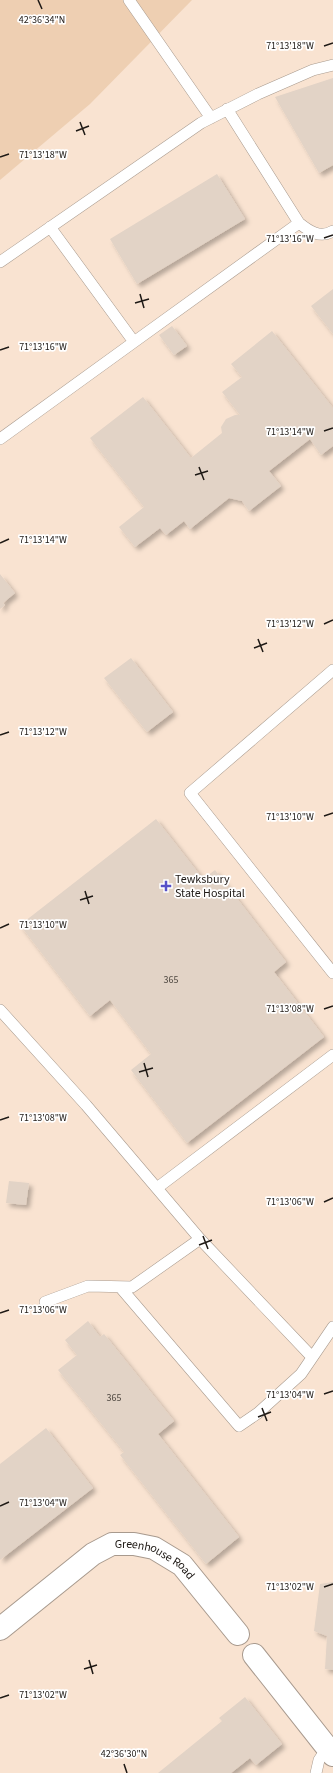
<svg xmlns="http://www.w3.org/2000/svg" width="333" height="1773" viewBox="0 0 333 1773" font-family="'Source Sans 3',sans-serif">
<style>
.built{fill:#f9e3d1}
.green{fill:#eecfb2}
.building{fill:#e2d3c6;filter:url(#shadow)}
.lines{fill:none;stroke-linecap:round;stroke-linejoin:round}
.service-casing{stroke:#a89a8e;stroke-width:12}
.minor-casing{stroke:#a89a8e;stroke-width:24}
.service{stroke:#fff;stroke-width:11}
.minor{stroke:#fff;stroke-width:22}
.ticks{fill:none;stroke:#1e1915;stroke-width:1.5}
.poi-dot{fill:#5750c7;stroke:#fff;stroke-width:1.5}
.labels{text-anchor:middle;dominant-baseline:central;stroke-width:3.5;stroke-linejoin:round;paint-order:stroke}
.number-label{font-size:10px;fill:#4f4841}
.poi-label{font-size:12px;fill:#1e1915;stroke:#fff;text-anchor:start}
.street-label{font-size:12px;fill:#1e1915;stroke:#fff}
.ticks-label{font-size:10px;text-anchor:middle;fill:#1e1915;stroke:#fff;stroke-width:3.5;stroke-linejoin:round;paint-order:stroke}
</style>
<defs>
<filter id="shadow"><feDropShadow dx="3.5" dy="3.5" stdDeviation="2" flood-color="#0004"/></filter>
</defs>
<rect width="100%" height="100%" fill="#fff0e2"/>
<path class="built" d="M0 0H333V1773H0Z"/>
<path class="green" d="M0 0H192L90 104 0 180Z"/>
<path class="building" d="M333 78V165L319 173 275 97Z
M217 174 245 219 137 284 110 239Z
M333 289V334L311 306Z
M172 326 187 346 174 355 159 335Z
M272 331 333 408V446L321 455 310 439 269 471 281 486 249 511 242 501 229 498 190 529 184 521 166 535 160 528 135 547 119 527 144 507 90 438 143 397 191 458 222 433 221 427 226 419 235 415H240L222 392 242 377 231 364Z
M0 574 15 593 3 603 5 605 0 609Z
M131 658 173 712 147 732 104 678Z
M156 819 203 879 215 870 286 962 274 972 324 1037 187 1143 131 1070 151 1054 110 1000 90 1016 20 925Z
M9 1181 29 1183 26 1205 6 1203Z
M88 1321 100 1337 104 1334 174 1421 158 1434 239 1537 206 1564 120 1455 124 1452 58 1370 77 1355 65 1340Z
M46 1428 93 1488 0 1560V1464Z
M333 1582V1670L325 1669 327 1636 314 1631 320 1584Z
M245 1697 282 1744 256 1765 250 1758 231 1773H158L222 1721 219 1718Z"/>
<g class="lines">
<g class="service-casing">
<path id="service" d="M129 0 211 118
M299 223C309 231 320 239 333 231
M0 262 201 123 258 94 313 70 333 65
M134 342 299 223 227 109
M0 439 134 342 50 227
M333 670 190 793 333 973
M0 1010 86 1105 200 1239 312 1357
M157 1188 333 1055
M120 1287 239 1426 258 1413 301 1374 333 1327
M45 1302 88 1286 132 1287 200 1239
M316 1773 319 1760 329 1745"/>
</g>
<g class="minor-casing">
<g id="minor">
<path id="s1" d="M0 1629 93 1554 112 1544H134L154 1548 182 1565 238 1634"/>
<path d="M254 1655 333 1755"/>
</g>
</g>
<use href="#service" class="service"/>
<use href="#minor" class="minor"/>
</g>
<path class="ticks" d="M38 0 42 9M324 46 333 43M80 122 85 135M76 131 89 126M0 157 9 154M324 238 333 235M140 294 144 308M135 303 149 299M0 350 9 347M324 431 333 428M199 467 204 480M195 475 208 471M0 543 9 539M324 624 333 620M258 639 263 652M254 648 267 643M0 735 9 732M324 816 333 813M85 891 89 904M80 900 93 896M0 928 9 924M324 1009 333 1006M144 1063 148 1077M139 1072 153 1068M0 1120 9 1117M324 1202 333 1198M203 1236 208 1249M199 1245 212 1240M0 1313 9 1310M324 1394 333 1391M262 1408 267 1421M258 1417 271 1412M0 1506 9 1502M324 1587 333 1584M89 1660 93 1674M84 1669 97 1665M0 1698 9 1695M124 1764 127 1773"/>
<path class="poi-dot" d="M164 880h4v4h4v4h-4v4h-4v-4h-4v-4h4z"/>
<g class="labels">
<g class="number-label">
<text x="171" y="980">365</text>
<text x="114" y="1398">365</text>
</g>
<g class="poi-label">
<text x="175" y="879">Tewksbury<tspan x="175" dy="14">State Hospital</tspan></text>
</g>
<g class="street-label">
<text stroke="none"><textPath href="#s1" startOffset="188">Greenhouse Road</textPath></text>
</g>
</g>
<g class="ticks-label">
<text x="42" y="23">42°36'34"N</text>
<text x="290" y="49">71°13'18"W</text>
<text x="43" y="158">71°13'18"W</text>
<text x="290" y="242">71°13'16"W</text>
<text x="43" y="350">71°13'16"W</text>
<text x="290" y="435">71°13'14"W</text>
<text x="43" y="543">71°13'14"W</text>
<text x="290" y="627">71°13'12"W</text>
<text x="43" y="735">71°13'12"W</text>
<text x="290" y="820">71°13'10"W</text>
<text x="43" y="928">71°13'10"W</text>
<text x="290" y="1012">71°13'08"W</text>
<text x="43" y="1121">71°13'08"W</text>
<text x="290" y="1205">71°13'06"W</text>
<text x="43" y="1313">71°13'06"W</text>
<text x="290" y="1398">71°13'04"W</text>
<text x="43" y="1506">71°13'04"W</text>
<text x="290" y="1590">71°13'02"W</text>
<text x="43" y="1698">71°13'02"W</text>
<text x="124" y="1757">42°36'30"N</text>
</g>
</svg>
